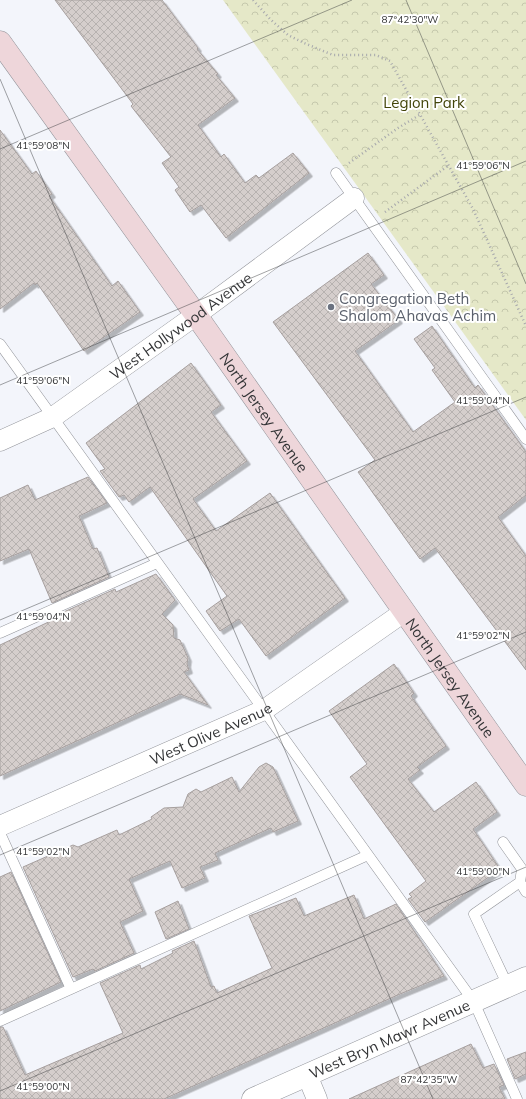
<svg xmlns="http://www.w3.org/2000/svg" width="526" height="1099" viewBox="0 0 526 1099" font-family="Mulish,sans-serif">
<style>
.park{fill:url(#park-crowns)}
.building{fill:url(#building-cross-hatch);stroke:#a69f9e;filter:url(#shadow)}
.lines{fill:none;stroke-linecap:round;stroke-linejoin:round}
.service-casing{stroke:#919399;stroke-width:11}
.minor-casing{stroke:#919399;stroke-width:21}
.tertiary-casing{stroke:#919399;stroke-width:23}
.secondary-casing{stroke:#919399;stroke-width:23}
.path{stroke:#a6a7ac;stroke-width:2.5;stroke-dasharray:1 3;stroke-linecap:butt}
.service{stroke:#fff;stroke-width:10}
.minor{stroke:#fff;stroke-width:20}
.tertiary{stroke:#fff;stroke-width:22}
.secondary{stroke:#eed6da;stroke-width:22}
.ticks{fill:none;stroke:#343537;stroke-width:1;stroke-opacity:0.45}
.worship-dot{fill:#6b7280;stroke:#fff;stroke-width:1.5}
.labels{text-anchor:middle;dominant-baseline:central;stroke-width:4;stroke-linejoin:round;paint-order:stroke}
.park-label{font-size:15px;fill:#43450a;stroke:#fff}
.worship-label{font-size:15px;fill:#5b616d;stroke:#fff;text-anchor:start}
.street-label{font-size:15px;fill:#343537;stroke:#fff}
.ticks-label{font-size:10px;text-anchor:middle;fill:#343537;stroke:#fff;stroke-width:4;stroke-linejoin:round;paint-order:stroke}
</style>
<defs>
<pattern id="park-crowns" width="20" height="18" patternUnits="userSpaceOnUse"><rect width="20" height="18" fill="#e5e8c8"/><path d="M2 6a3 3 0 1 1 6 0M12 15a3 3 0 1 1 6 0" fill="none" stroke="#c5c8ac"/></pattern>
<pattern id="building-cross-hatch" width="8" height="8" patternUnits="userSpaceOnUse"><rect width="8" height="8" fill="#d5cecc"/><path d="M0 0l8 8M0 8l8-8" fill="none" stroke="#b7b2b0"/></pattern>
<filter id="shadow"><feDropShadow dx="3.5" dy="3.5" stdDeviation="0" flood-color="#0004"/></filter>
</defs>
<rect width="100%" height="100%" fill="#f3f5fb"/>
<path class="park" d="M223 0H526V420Z"/>
<path class="building" d="M55 0H162L198 48 197 49 218 74 216 75 235 98 198 125 221 157 224 154 245 183 256 175 259 178 293 153 309 173 226 238 201 205 190 212 175 190 179 187 162 163 171 157 131 106 133 104Z
M0 130 32 174 36 171 52 194 49 196 112 286 118 281 140 312 84 351 37 283 35 285 34 283 0 309Z
M368 253 384 275 371 284 399 320 355 351 413 432 455 402 432 370 435 368 414 339 432 326 475 388 478 385 526 452V495L498 517 526 556V670L435 548 420 559 358 472 375 460 273 322Z
M191 363 221 405 211 412 247 461 193 499 216 531 270 493 345 598 266 656 239 619 220 631 206 611 227 596 150 487 129 502 124 495 119 497 100 471 105 469 86 443Z
M88 477 107 503 79 516 93 549 97 548 109 577 52 603 29 549 0 561V498L28 485 35 500Z
M156 574 175 600 162 614 173 625 174 638 180 640 188 658 187 664 189 670 184 672 208 705 180 694 0 776V645L59 617 57 615 115 589 116 592Z
M394 664 414 693 411 696 446 746 417 767 420 770 408 779 434 812 476 782 497 812 473 829 500 869 425 922 408 899 412 897 409 894 426 881 350 777 367 764 329 711Z
M266 763 273 767 298 821 273 832 271 828 215 853 218 860 200 867 205 878 182 888 170 861 129 879 143 911 120 922 134 953 95 971 93 969 73 977 23 867 73 845 78 847 117 830 119 835 152 819 151 817 164 808 183 807 188 794 196 789 201 792 232 777 239 792 259 767Z
M11 872 61 982 0 1011V877Z
M354 895 364 919 396 904 444 976 400 994 164 1099H0V1027H3L25 1075 123 1033 100 983 140 965 141 969 173 953 172 951 194 941 211 987 214 986 217 993 272 968 249 916 296 898 304 916Z
M178 901 189 929 166 939 155 912Z
M471 1044 483 1068 494 1064 504 1085 499 1087 505 1099H349Z
M526 1052V1074L515 1079 507 1059Z"/>
<g class="lines">
<g class="service-casing">
<path id="service" d="M336 173 526 439
M0 344 474 1002 517 1099
M0 633 157 563
M0 833 71 989
M503 842 522 869 520 882 526 892
M508 986 474 914 520 882
M0 1021 368 855"/>
</g>
<g class="minor-casing">
<g id="minor">
<path id="s1" d="M0 441 53 417 196 315 354 198"/>
<path id="s2" d="M0 826 264 710 404 612"/>
<path d="M307 1075 317 1099"/>
</g>
</g>
<g class="tertiary-casing">
<g id="tertiary">
<path id="s3" d="M253 1099 526 978"/>
</g>
</g>
<g class="secondary-casing">
<g id="secondary">
<path id="s4" d="M0 42 196 315 526 785"/>
</g>
</g>
<path class="path" d="M253 0 270 19 288 35 304 43 333 55H376L390 61 473 209 526 326
M349 163 398 128 421 114
M385 212 449 165"/>
<use href="#service" class="service"/>
<use href="#minor" class="minor"/>
<use href="#tertiary" class="tertiary"/>
<use href="#secondary" class="secondary"/>
</g>
<path class="ticks" d="M406 0 526 284M0 79 433 1099M0 149 352 0M0 385 526 161M0 620 526 397M0 855 526 632M0 1091 526 867"/>
<circle class="worship-dot" cx="331" cy="307" r="4"/>
<g class="labels">
<g class="park-label">
<text x="424" y="102">Legion Park</text>
</g>
<g class="worship-label">
<text x="339" y="298">Congregation Beth<tspan x="339" dy="17">Shalom Ahavas Achim</tspan></text>
</g>
<g class="street-label">
<text stroke="none"><textPath href="#s1" startOffset="215">West Hollywood Avenue</textPath></text>
<text stroke="none"><textPath href="#s4" startOffset="455">North Jersey Avenue</textPath></text>
<text stroke="none"><textPath href="#s4" startOffset="779">North Jersey Avenue</textPath></text>
<text stroke="none"><textPath href="#s2" startOffset="230">West Olive Avenue</textPath></text>
<text stroke="none"><textPath href="#s3" startOffset="149">West Bryn Mawr Avenue</textPath></text>
</g>
</g>
<g class="ticks-label">
<text x="410" y="23">87°42'30"W</text>
<text x="43" y="149">41°59'08"N</text>
<text x="483" y="169">41°59'06"N</text>
<text x="43" y="384">41°59'06"N</text>
<text x="483" y="404">41°59'04"N</text>
<text x="43" y="620">41°59'04"N</text>
<text x="483" y="639">41°59'02"N</text>
<text x="43" y="855">41°59'02"N</text>
<text x="483" y="875">41°59'00"N</text>
<text x="429" y="1083">87°42'35"W</text>
<text x="43" y="1090">41°59'00"N</text>
</g>
</svg>
